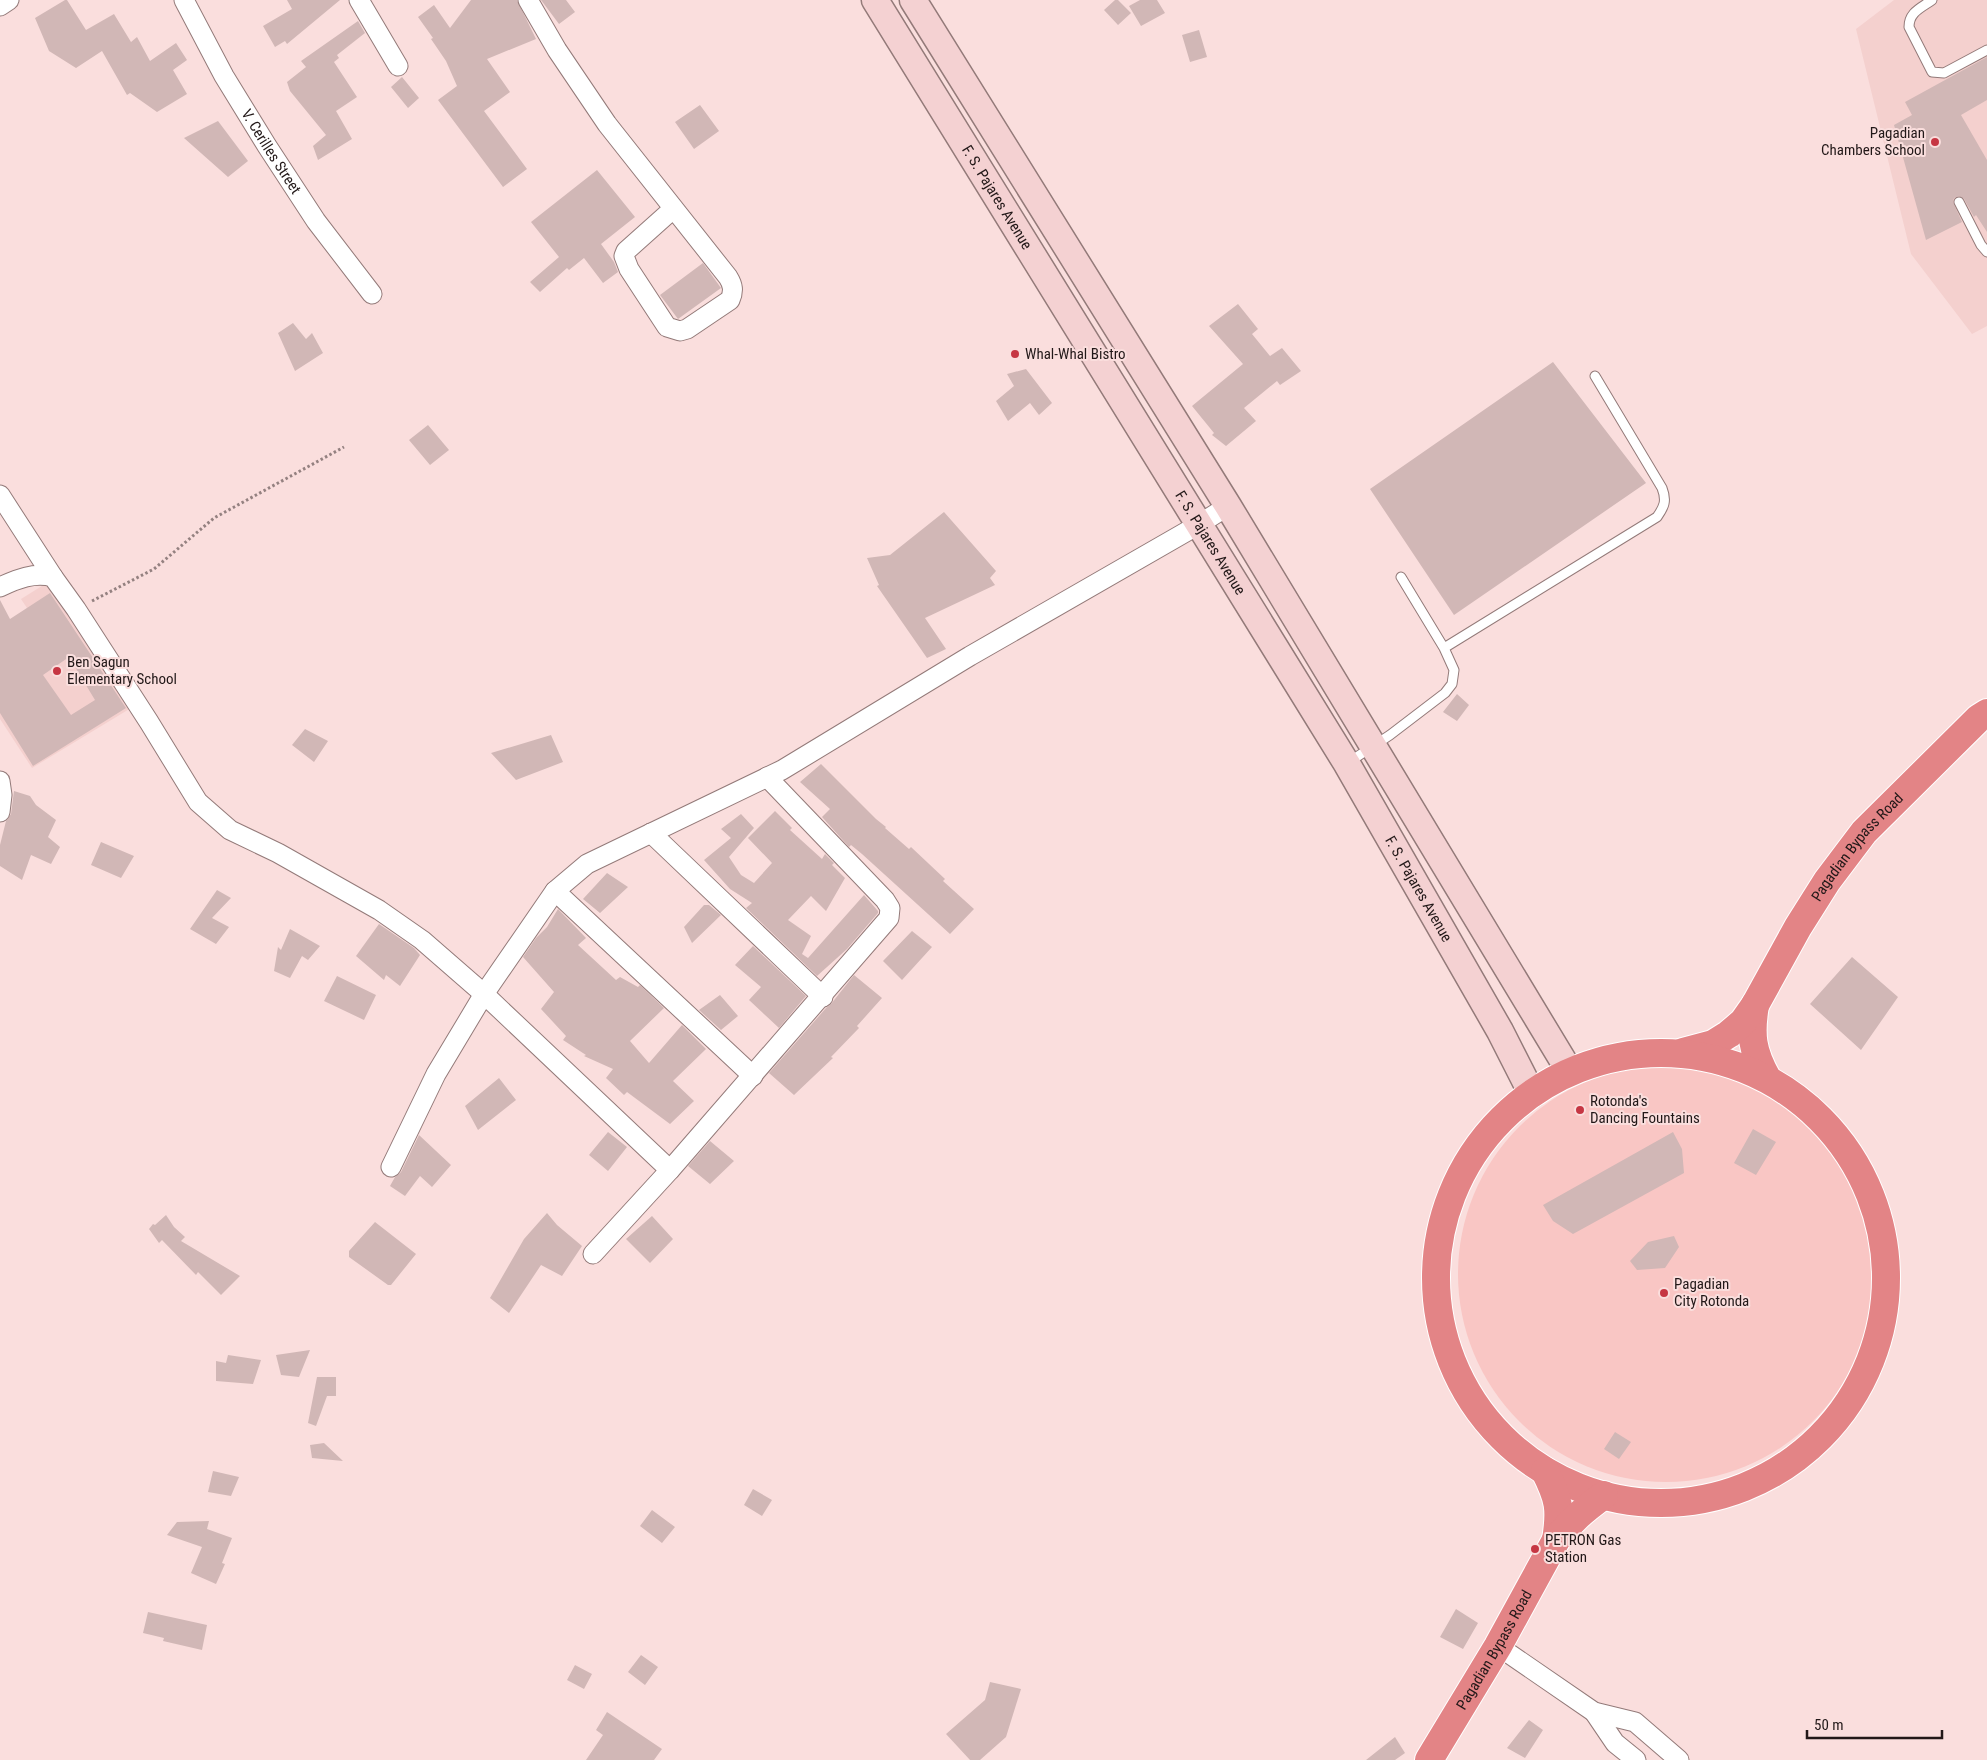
<svg xmlns="http://www.w3.org/2000/svg" width="1987" height="1760" viewBox="0 0 1987 1760" font-family="'Roboto Condensed',sans-serif">
<style>
.built{fill:#f4d0ce}
.green{fill:#f9c6c4}
.building{fill:#d1b7b6;fill-rule:evenodd}
.lines{fill:none;stroke-linecap:round;stroke-linejoin:round}
.service-casing{stroke:#937a79;stroke-width:11}
.minor-casing{stroke:#937a79;stroke-width:21}
.secondary-casing{stroke:#937a79;stroke-width:29}
.trunk-casing{stroke:#fff;stroke-width:30}
.path{stroke:#948180;stroke-width:3;stroke-dasharray:2.5 2.5;stroke-linecap:butt}
.service{stroke:#fff;stroke-width:9}
.minor{stroke:#fff;stroke-width:19}
.secondary{stroke:#f4d1d2;stroke-width:26}
.trunk{stroke:#e38486;stroke-width:28}
.poi-dot{fill:#c63643;stroke:#fadedd;stroke-width:2}
.labels{text-anchor:middle;dominant-baseline:central;stroke-width:4;stroke-linejoin:round;paint-order:stroke}
.poi-label{font-size:15px;fill:#221818;stroke:#fadedd;text-anchor:start}
.street-label{font-size:15px;fill:#221818;stroke:#fadedd}
</style>
<rect width="100%" height="100%" fill="#fadedd"/>
<path class="built" d="M1894 0H1987V326L1972 334 1911 254 1856 29Z
M53 579 136 705 32 768 0 719V637L31 614 21 599Z"/>
<path class="green" d="M1458 1274a208 208 0 1 1 416 0a208 208 0 1 1-416 0Z"/>
<path class="building" d="M65 0H67L86 30 114 14 131 42 137 37 150 61 176 43 187 60 173 70 187 94 157 112 130 93 127 95 102 51 76 68 49 51 35 18Z
M287 0H340L287 44 285 41 275 47 263 26 292 9Z
M471 0H517L536 39 487 59 510 92 484 111 527 169 503 187 438 100 457 86 446 61 431 39 433 38 418 17 434 5 450 28Z
M541 0H566L575 12 559 24Z
M1115 0H1118L1131 13 1118 25 1104 10Z
M1140 0H1157L1165 13 1141 26 1129 6Z
M358 21 365 33 337 55 339 58 334 62 357 97 336 111 352 139 318 160 313 146 326 135 290 91 287 82 306 67 301 61Z
M1199 30 1207 57 1190 62 1182 35Z
M1987 57V100L1961 115 1987 160V232L1976 215 1974 217 1964 199 1959 196 1954 198 1953 202 1962 222 1926 240 1894 125 1912 115 1905 102Z
M402 77 419 98 408 108 391 87Z
M700 105 719 131 694 149 675 122Z
M218 121 248 161 228 177 184 138Z
M597 170 635 217 601 244 614 262 618 272 603 283 584 258 569 270 567 268 540 292 530 282 559 257 531 222Z
M703 263 721 288 678 319 660 295Z
M1238 304 1258 329 1252 334 1270 356 1282 348 1301 371 1280 385 1277 381 1244 408 1256 421 1226 446 1212 435 1214 433 1192 406 1243 364 1209 326Z
M293 323 306 339 312 333 323 353 295 371 278 333Z
M1553 362 1646 483 1454 615 1370 489Z
M1026 369 1052 403 1039 415 1030 403 1008 421 996 401 1014 386 1007 374Z
M428 425 449 450 430 465 409 440Z
M944 512 996 571 990 578 995 585 925 618 946 649 927 658 877 586 879 585 867 558 890 555Z
M50 593 126 708 33 766 0 713V600L10 619ZM69 657 95 700 71 715 43 675Z
M1457 694 1469 705 1457 721 1443 712Z
M305 729 328 741 314 762 292 745Z
M551 735 563 762 516 780 491 753Z
M821 764 876 819 886 827 885 828 909 849 911 847 945 879 943 881 974 909 950 934 862 854 851 845 849 847 822 817 830 809 800 782Z
M14 791 30 796 36 805 56 820 48 837 60 847 51 864 31 855 22 880 0 866V845L6 821 11 814Z
M775 811 792 828 790 830 822 859 825 854 834 863 832 865 845 878 826 911 811 896 788 920 811 936 802 954 808 958 864 895 878 911V913L847 949 817 976 746 908 752 903 730 889 704 860 731 838 721 829 741 814 754 828 729 857 741 875 754 883 772 863 748 838Z
M101 842 134 856 121 878 91 865Z
M607 873 628 887 600 913 583 899Z
M217 890 231 898 212 918 229 927 216 944 190 929Z
M704 905H709L721 915 692 943 684 927Z
M558 909 586 938 578 945 616 980 620 977 638 987 640 985 664 1008 630 1041 649 1063 682 1025 706 1049 673 1081 694 1101 670 1124 627 1092 624 1095 606 1078 613 1069 584 1056 586 1055 563 1040 566 1036 541 1009 554 992 523 957 536 938 547 927Z
M379 924 414 948 420 955 400 986 386 975 384 980 356 956Z
M290 929 320 946 308 960 302 956 290 978 274 971 278 947 281 950Z
M912 931 932 947 902 980 883 961Z
M753 946 806 996 779 1028 749 1000 761 987 735 965Z
M1852 957 1898 997 1861 1050 1810 1004Z
M854 975 882 998 857 1026 859 1028 831 1057 833 1058 794 1095 769 1073 826 1008 831 1004Z
M337 976 376 995 364 1020 324 1001Z
M720 995 738 1016 721 1030 699 1010Z
M499 1078 516 1100 478 1130 465 1106Z
M1753 1129 1776 1142 1756 1175 1734 1163Z
M608 1132 627 1147 608 1171 589 1155Z
M1673 1132 1682 1149 1684 1173 1573 1234 1553 1221 1543 1205Z
M419 1135 451 1165 432 1187 420 1176 405 1196 390 1186 395 1177 401 1172Z
M710 1141 734 1161 710 1184 688 1166Z
M547 1213 557 1225 582 1246 562 1276 541 1265 509 1313 490 1298 524 1239Z
M166 1215 174 1227 185 1237 181 1241 240 1276 221 1295 198 1272 196 1275 162 1240 159 1243 149 1229 153 1224 155 1225Z
M652 1216 673 1239 650 1263 626 1239Z
M375 1222 416 1254 391 1285H388L349 1257V1251Z
M1674 1236 1679 1247 1665 1268 1637 1270 1630 1261 1648 1242Z
M310 1350 299 1377 281 1375 276 1355Z
M228 1355 261 1360 253 1384 216 1381V1361L226 1363Z
M317 1377H336V1396H327L316 1426 308 1423Z
M1615 1432 1631 1442 1619 1459 1604 1449Z
M324 1443 343 1461 312 1458 310 1445Z
M213 1471 239 1477 231 1496 208 1492Z
M753 1489 772 1500 762 1516 744 1505Z
M652 1510 675 1527 662 1543 640 1526Z
M209 1521 207 1529 232 1538 222 1563 225 1564 216 1584 191 1573 202 1547 167 1535 177 1522Z
M1456 1609 1478 1623 1463 1649 1440 1637Z
M148 1612 207 1625 202 1650 163 1641 164 1638 143 1633Z
M641 1655 658 1667 645 1685 628 1672Z
M575 1665 592 1674 584 1689 567 1680Z
M990 1682 1021 1689 1006 1737 980 1760H970L946 1734 985 1700Z
M607 1712 662 1749 654 1760H586L603 1735 596 1730Z
M1529 1720 1543 1730 1525 1758 1507 1748Z
M1395 1737 1405 1753 1395 1760H1366Z"/>
<g class="lines">
<g class="service-casing">
<path id="service" d="M1932 0C1921 8 1909 12 1909 27L1932 72 1944 73 1987 50
M1959 202 1981 245 1987 252
M1401 577 1444 648 1657 517C1664 507 1667 501 1662 488L1595 376
M1349 762 1390 735 1445 693 1452 684 1454 670 1444 648"/>
</g>
<g class="minor-casing">
<g id="minor">
<path id="s1" d="M184 0 224 76 267 146 316 221 372 294"/>
<path d="M359 0 398 66"/>
<path d="M528 0 557 50 607 124 728 277C733 285 734 291 730 300L687 329 680 331 667 327 629 269 624 256 626 251 673 209"/>
<path d="M0 6 9 0"/>
<path d="M0 495 53 577"/>
<path d="M0 587C17 579 34 572 53 577L76 609 149 722 198 802 230 830 278 853 379 910 422 940 484 994 670 1170"/>
<path d="M0 781 2 795 0 812"/>
<path d="M651 833 823 997"/>
<path d="M555 891 753 1076"/>
<path d="M391 1167 436 1074 484 994 555 891 587 864 782 770 970 656 1198 525 1228 506"/>
<path d="M593 1254 670 1170 889 918 890 908 885 900 767 777"/>
<path d="M1498 1646 1594 1712 1635 1722 1679 1760"/>
<path d="M1594 1712 1615 1743 1636 1760"/>
</g>
</g>
<g class="secondary-casing">
<g id="secondary">
<path id="s2" d="M875 0 1347 764 1500 1031 1532 1094"/>
<path d="M913 0 1228 506 1570 1072"/>
</g>
</g>
<g class="trunk-casing">
<g id="trunk">
<path d="M1755 1005C1750 1035 1752 1051 1767 1078"/>
<path id="s3" d="M1683 1052 1713 1044 1729 1034 1743 1022 1755 1005 1798 927 1827 881 1864 832 1979 718 1987 713"/>
<circle cx="1661" cy="1278" r="225"/>
<path d="M1545 1471C1559 1499 1561 1509 1556 1540"/>
<path id="s4" d="M1429 1760 1498 1646 1556 1540C1570 1521 1585 1509 1604 1495"/>
</g>
</g>
<path class="path" d="M92 601 154 569 214 518 344 447"/>
<use href="#service" class="service"/>
<use href="#minor" class="minor"/>
<use href="#secondary" class="secondary"/>
<use href="#trunk" class="trunk"/>
</g>
<g class="poi-dot">
<circle cx="1935" cy="142" r="5"/>
<circle cx="1015" cy="354" r="5"/>
<circle cx="57" cy="671" r="5"/>
<circle cx="1580" cy="1110" r="5"/>
<circle cx="1664" cy="1293" r="5"/>
<circle cx="1535" cy="1549" r="5"/>
</g>
<g class="labels">
<g class="poi-label">
<text x="1925" y="133" text-anchor="end">Pagadian<tspan x="1925" dy="17">Chambers School</tspan></text>
<text x="1025" y="354">Whal-Whal Bistro</text>
<text x="67" y="662">Ben Sagun<tspan x="67" dy="17">Elementary School</tspan></text>
<text x="1590" y="1101">Rotonda's<tspan x="1590" dy="17">Dancing Fountains</tspan></text>
<text x="1674" y="1284">Pagadian<tspan x="1674" dy="17">City Rotonda</tspan></text>
<text x="1545" y="1540">PETRON Gas<tspan x="1545" dy="17">Station</tspan></text>
</g>
<g class="street-label">
<text stroke="none"><textPath href="#s1" startOffset="175">V. Cerilles Street</textPath></text>
<text stroke="none"><textPath href="#s2" startOffset="232">F. S. Pajares Avenue</textPath></text>
<text stroke="none"><textPath href="#s2" startOffset="638">F. S. Pajares Avenue</textPath></text>
<text stroke="none"><textPath href="#s3" startOffset="278">Pagadian Bypass Road</textPath></text>
<text stroke="none"><textPath href="#s2" startOffset="1042">F. S. Pajares Avenue</textPath></text>
<text stroke="none"><textPath href="#s4" startOffset="128">Pagadian Bypass Road</textPath></text>
</g>
</g>
<path d="M1807 1730v8h135v-8" fill="none" stroke="#221818" stroke-width="2.5"/>
<text x="1814" y="1730" font-size="15" fill="#221818" stroke="#fadedd" stroke-width="4" paint-order="stroke">50 m</text>
</svg>
